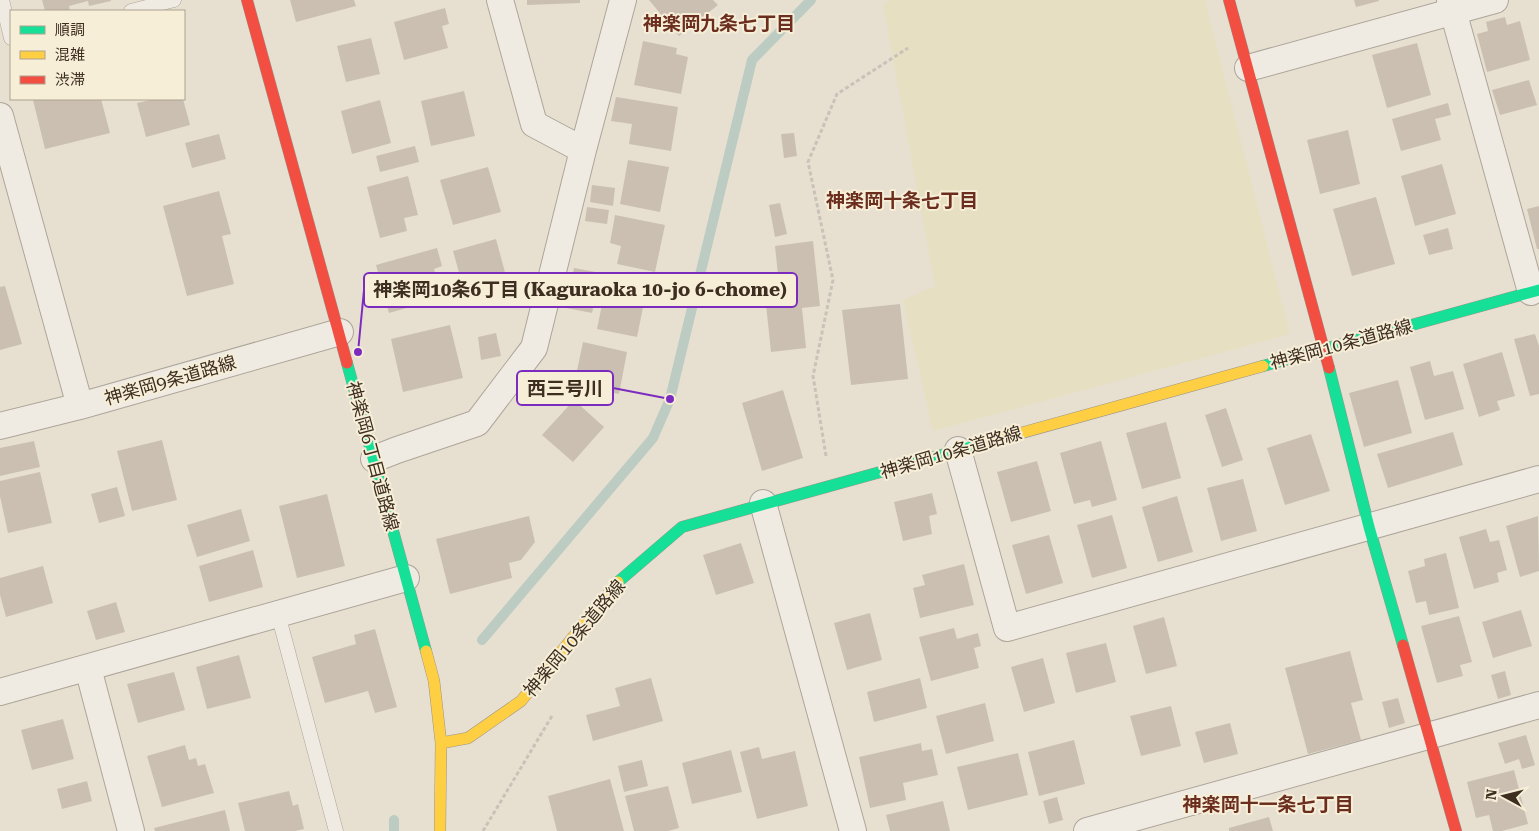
<svg xmlns="http://www.w3.org/2000/svg" width="1539" height="831" viewBox="0 0 1539 831" font-family="'Roboto Serif','Noto Sans JP',serif">
<style>
.farmland{fill:#e6dfc2}
.lines{fill:none;stroke-linecap:round;stroke-linejoin:round}
.stream{stroke:#bcccc2;stroke-width:10}
.building{fill:#cbbfb2}
.lane-casing{stroke:#ada599;stroke-width:15}
.street-casing{stroke:#ada599;stroke-width:28}
.fast-casing{stroke:#9c958a;stroke-width:12}
.slow-casing{stroke:#9c958a;stroke-width:12}
.jam-casing{stroke:#9c958a;stroke-width:12}
.path{stroke:#c8c2b9;stroke-width:3;stroke-dasharray:4 2.5;stroke-linecap:butt}
.lane{stroke:#efebe3;stroke-width:14}
.street{stroke:#efebe3;stroke-width:26}
.fast{stroke:#16e098;stroke-width:11}
.slow{stroke:#ffcf43;stroke-width:11}
.jam{stroke:#f24e42;stroke-width:11}
.labels{text-anchor:middle;dominant-baseline:central;stroke-width:4;stroke-linejoin:round;paint-order:stroke}
.street-label{font-size:18px;fill:#3d2e20;stroke:#f7eed8}
.neighbourhood-label{font-size:19px;font-weight:bold;fill:#6b2e1e;stroke:#f7eed8}
.leader{fill:none;stroke:#7b2cbf;stroke-width:2}
.callout-dot{fill:#7b2cbf;stroke:#f7eed8;stroke-width:2}
.callout{fill:#f7eed8;stroke:#7b2cbf;stroke-width:2}
.callout-label{font-size:19px;text-anchor:middle;font-weight:bold;fill:#3d2e20}
</style>
<rect width="100%" height="100%" fill="#e7e0d1"/>
<path class="farmland" d="M890 0H1205L1290 334 933 431 903 300 935 286 883 5Z"/>
<g class="lines">
<path class="stream" d="M482 640 653 438 670 399 752 60 811 0
M394 831V820"/>
</g>
<path class="building" d="M42 0H111V1L89 6 88 1 69 6 70 11H45Z
M290 0H354L356 6 296 22Z
M527 0H580V3L527 5Z
M649 0H713L718 5 679 36Z
M1354 0H1379V1L1356 7Z
M445 8 449 24 442 26 448 48 404 60 394 22Z
M1505 17 1507 25 1520 21 1530 60 1487 72 1477 34 1488 31 1486 22Z
M371 38 380 74 346 82 337 46Z
M643 41 677 48 676 54 688 57 681 94 634 85Z
M1417 43 1431 95 1387 108 1372 55Z
M1529 80 1537 105 1500 115 1492 90Z
M464 91 475 136 431 146 421 101Z
M616 97 678 107 671 151 629 144 632 124 611 121Z
M38 99H101L110 133 45 149 33 100Z
M155 99H183L190 125 146 137 137 103Z
M380 100 391 143 352 154 341 111Z
M1448 103 1451 115 1435 119 1441 140 1401 151 1392 119Z
M1348 130 1360 184 1320 194 1307 140Z
M794 133 797 156 784 158 781 134Z
M219 134 226 159 192 168 185 143Z
M415 146 419 162 380 172 376 156Z
M628 160 669 167 660 212 620 204Z
M1442 164 1456 214 1415 226 1401 176Z
M488 167 501 212 453 225 440 180Z
M408 176 418 215 404 218 407 231 380 238 367 187Z
M592 185 615 188 613 206 590 202Z
M219 191 231 234 222 236 234 284 187 296 163 206Z
M1376 197 1395 264 1352 276 1333 209Z
M780 203 787 234 775 237 769 205Z
M1539 206V249H1537L1527 209Z
M587 207 609 210 607 224 585 221Z
M615 215 665 225 655 272 617 264 621 246 610 243Z
M1448 228 1453 249 1429 255 1423 235Z
M496 239 506 276 463 287 453 251Z
M813 241 820 306 802 308 806 348 771 352 765 295 780 294 775 246Z
M437 248 442 266 434 269 442 298 389 313 376 265Z
M574 268 601 273 592 313 566 308Z
M608 275 648 283 637 337 597 329Z
M5 286 22 344 0 350V287Z
M900 304 908 379 851 385 842 310Z
M450 325 463 378 403 392 391 339Z
M496 333 501 356 481 360 478 337Z
M1535 334 1539 346V394L1530 396 1514 339Z
M583 342 627 352 619 394 574 385Z
M1502 352 1515 396 1497 401 1500 410 1479 417 1463 364Z
M1430 361 1434 376 1453 371 1464 409 1425 420 1410 367Z
M1398 380 1412 433 1364 447 1349 393Z
M783 390 803 458 762 471 742 403Z
M574 400 604 427 573 462 542 435Z
M1226 408 1243 460 1222 467 1205 415Z
M1166 422 1181 478 1142 489 1126 433Z
M1453 432 1463 465 1388 488 1377 454Z
M1311 434 1330 491 1285 505 1267 448Z
M162 440 177 500 132 511 117 451Z
M34 441 40 467 0 476V448Z
M1101 441 1117 500 1092 507 1090 500 1074 504 1060 453Z
M1037 461 1051 511 1011 522 997 472Z
M40 472 52 523 8 533 0 496V481Z
M1243 479 1257 531 1221 541 1207 488Z
M117 487 125 516 99 523 91 494Z
M932 493 937 514 929 516 932 534 903 541 894 502Z
M327 494 345 566 297 578 279 506Z
M1177 496 1193 552 1158 562 1142 507Z
M241 509 250 541 197 557 187 525Z
M1112 515 1127 568 1092 578 1077 525Z
M529 516 535 542 521 560 509 563 512 578 450 594 436 539Z
M1538 516 1539 571 1520 577 1506 526Z
M1486 529 1490 542 1499 540 1507 570 1497 573 1499 582 1474 589 1459 537Z
M1049 535 1063 583 1026 594 1012 545Z
M741 543 754 583 716 595 703 555Z
M253 550 263 587 209 602 199 566Z
M1446 553 1459 608 1429 615 1426 601 1416 603 1408 571 1425 566 1424 559Z
M964 564 974 605 920 618 913 588 925 585 922 575Z
M43 566 53 603 6 617 0 595V578Z
M116 602 125 632 96 640 87 611Z
M1521 610 1532 646 1493 658 1482 622Z
M870 613 882 660 847 670 834 623Z
M1459 616 1472 662 1460 665 1463 676 1437 683 1421 626Z
M1164 617 1177 666 1146 674 1133 626Z
M954 628 957 639 978 633 981 646 974 648 979 668 931 681 919 637Z
M375 629 397 707 375 713 368 691 325 703 312 657 356 644 354 635Z
M1106 643 1116 682 1076 693 1066 653Z
M1350 651 1363 700 1351 703 1361 740 1308 754 1285 668Z
M239 655 251 698 207 709 196 667Z
M1043 658 1055 703 1024 712 1011 667Z
M1505 671 1511 695 1498 699 1491 675Z
M174 672 185 710 138 723 127 684Z
M651 678 663 721 593 741 586 715 620 706 615 688Z
M920 678 927 708 874 722 867 692Z
M1398 698 1405 723 1389 728 1382 702Z
M985 703 994 741 946 754 936 716Z
M1171 706 1181 746 1141 756 1130 716Z
M63 719 74 759 32 770 21 730Z
M1230 723 1238 754 1204 763 1195 732Z
M1526 735 1535 765 1522 769 1519 759 1505 764 1498 743Z
M1074 740 1085 784 1039 796 1028 752Z
M921 743 922 751 932 749 938 775 903 783 906 800 870 808 859 757Z
M185 745 189 760 196 758 198 766 205 764 214 793 162 807 147 756Z
M759 747 762 759 795 751 808 806 757 819 740 752Z
M731 750 742 792 692 804 682 763Z
M1018 753 1028 795 968 810 957 767Z
M642 760 648 786 624 792 618 766Z
M1514 770 1528 824 1502 831H1493L1489 815 1476 818 1467 782Z
M610 779 624 831H557L548 796Z
M87 781 92 801 62 809 57 789Z
M668 786 679 828 668 831H634L625 796Z
M289 791 293 806 298 804 304 829 295 831H245L238 803Z
M1057 797 1063 820 1049 824 1043 801Z
M943 801 950 831H890L886 815Z
M225 810 230 831H155L154 828Z
M1269 817 1273 831H1229V828Z"/>
<g class="lines">
<g class="lane-casing">
<path id="lane" d="M2 0 11 38
M131 11 174 0
M278 614 336 831"/>
</g>
<g class="street-casing">
<path id="street" d="M500 0 534 124 583 150
M1450 0 1531 292
M1248 68 1495 0
M0 116 80 406
M0 426 80 406 340 332
M958 450 1007 628 1539 479
M374 459 397 450 477 423 534 348 583 150 623 0
M763 503 853 831
M88 668 131 831
M0 692 406 578
M1087 831 1539 705"/>
</g>
<g class="fast-casing">
<path id="fast" d="M347 363 426 651
M1263 366 1539 290
M1329 368 1369 527 1403 645
M618 582 682 527 985 443"/>
</g>
<g class="slow-casing">
<path id="slow" d="M985 443 1263 366
M426 651 434 681 441 743 440 831
M441 743 468 738 521 701 618 582"/>
</g>
<g class="jam-casing">
<path id="jam" d="M247 0 347 363
M1229 0 1329 368
M1403 645 1456 831"/>
</g>
<path class="path" d="M826 456 813 376 833 280 808 162 837 94 908 48
M483 831 552 716"/>
<use href="#lane" class="lane"/>
<use href="#street" class="street"/>
<use href="#fast" class="fast"/>
<use href="#slow" class="slow"/>
<use href="#jam" class="jam"/>
</g>
<g class="labels">
<g class="street-label">
<text transform="translate(1341 344) rotate(-15)">神楽岡10条道路線</text>
<text transform="translate(170 380) rotate(-16)">神楽岡9条道路線</text>
<text transform="translate(951 452) rotate(-16)">神楽岡10条道路線</text>
<text transform="translate(373 456) rotate(75)">神楽岡6丁目道路線</text>
<text transform="translate(574 638) rotate(-50)">神楽岡10条道路線</text>
</g>
<g class="neighbourhood-label">
<text x="719" y="23">神楽岡九条七丁目</text>
<text x="902" y="200">神楽岡十条七丁目</text>
<text x="1268" y="804">神楽岡十一条七丁目</text>
</g>
</g>
<path class="leader" d="M358 352L364 290M670 399L613 388"/>
<g class="callout-dot">
<circle cx="358" cy="352" r="5"/>
<circle cx="670" cy="399" r="5"/>
</g>
<g class="callout">
<rect x="364" y="273" width="433" height="34" rx="5"/>
<rect x="517" y="371" width="96" height="34" rx="5"/>
</g>
<g class="callout-label">
<text x="580" y="296">神楽岡10条6丁目 (Kaguraoka 10-jo 6-chome)</text>
<text x="565" y="395">西三号川</text>
</g>
<rect x="10" y="10" width="175" height="90" fill="#f7eed8" stroke="#ada18e"/>
<rect x="20" y="26" width="25" height="8" fill="#16e098" stroke="#ada18e"/>
<text x="55" y="35" font-size="15" fill="#3d2e20">順調</text>
<rect x="20" y="51" width="25" height="8" fill="#ffcf43" stroke="#ada18e"/>
<text x="55" y="60" font-size="15" fill="#3d2e20">混雑</text>
<rect x="20" y="76" width="25" height="8" fill="#f24e42" stroke="#ada18e"/>
<text x="55" y="85" font-size="15" fill="#3d2e20">渋滞</text>
<g transform="translate(1504 796) rotate(277)" stroke="#f7eed8" stroke-width="4" paint-order="stroke">
<path d="M0-4L9 19L0 12L-9 19Z" fill="#3d2e20"/>
<text y="-8" font-size="14" font-weight="bold" text-anchor="middle" fill="#3d2e20">N</text>
</g>
</svg>
